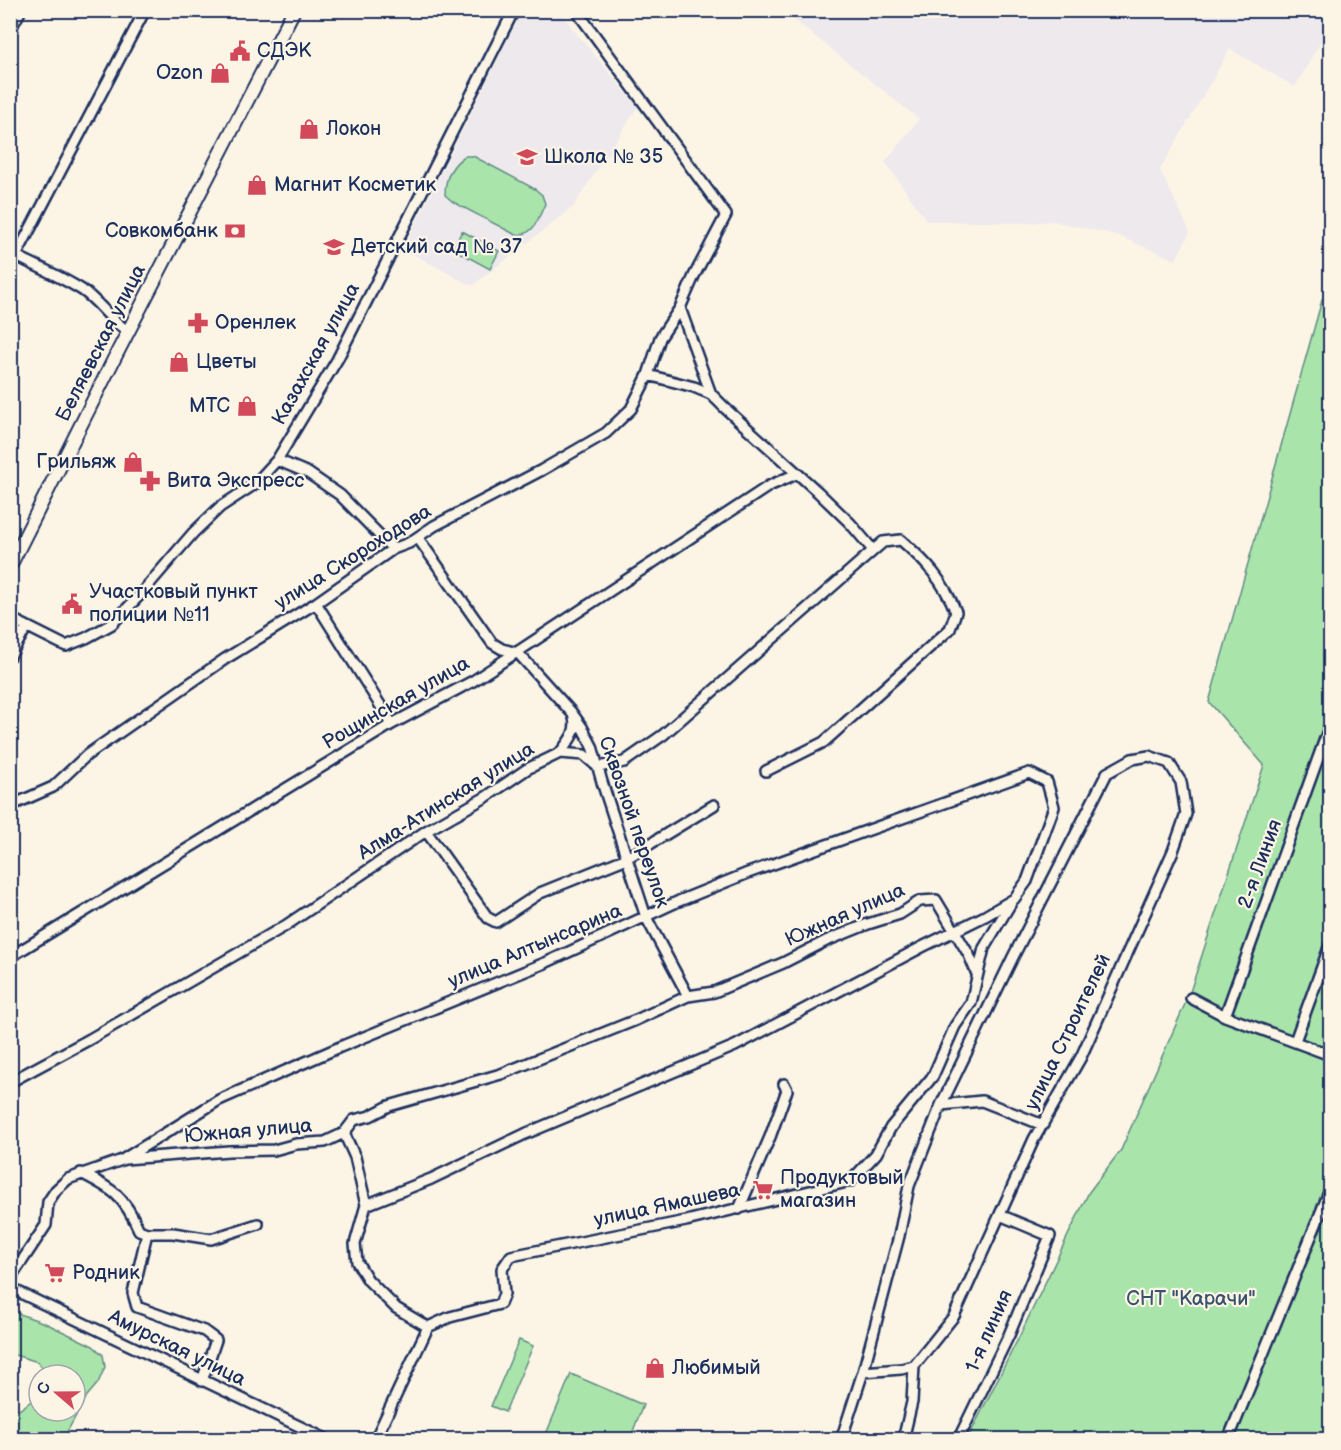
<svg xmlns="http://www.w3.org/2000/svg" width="1341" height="1450" viewBox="0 0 1341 1450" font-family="'Balsamiq Sans',sans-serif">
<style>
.built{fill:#eee9ed}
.green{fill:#a9e5ab;stroke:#628a84;stroke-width:1.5}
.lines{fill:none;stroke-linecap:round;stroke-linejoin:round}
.minor-casing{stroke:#1b2f5e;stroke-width:14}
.major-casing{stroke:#1b2f5e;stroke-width:16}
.minor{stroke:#fcf5e5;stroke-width:9}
.major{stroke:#fcf5e5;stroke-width:12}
.labels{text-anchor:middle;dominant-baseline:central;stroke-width:4.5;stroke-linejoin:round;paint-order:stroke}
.poi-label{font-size:20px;fill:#1b2f5e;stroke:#fcf5e5;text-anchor:start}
.street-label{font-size:20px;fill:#1b2f5e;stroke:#fcf5e5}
.park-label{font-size:20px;fill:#37536d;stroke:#fcf5e5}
</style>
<rect width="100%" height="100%" fill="#fcf5e5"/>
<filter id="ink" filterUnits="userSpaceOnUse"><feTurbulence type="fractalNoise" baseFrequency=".0167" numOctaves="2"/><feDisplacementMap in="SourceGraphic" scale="12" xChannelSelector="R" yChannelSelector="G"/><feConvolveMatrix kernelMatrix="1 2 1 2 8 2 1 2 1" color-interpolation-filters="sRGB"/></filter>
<g filter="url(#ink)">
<path class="built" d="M1330 10V26L1295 87 1230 49 1160 170 1190 232 1176 260 1116 235 1053 221 1028 223 927 221 885 162 919 119 783 11Z
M522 11H558L638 107 573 207 472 286 403 249Z"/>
<path class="green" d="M465 156H473L535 189 542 195 545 204C537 220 535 235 516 235L453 202 445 195C445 179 451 165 465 156Z
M462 231 499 251 490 269 453 249Z
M1330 295V1439L967 1440 1020 1335 1089 1192 1121 1150 1189 995 1264 765 1209 702 1322 300Z
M11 1311 45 1323 93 1346 103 1355 105 1367 98 1383 87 1396 63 1439H22L19 1432 14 1428 11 1429V1416L34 1399 39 1391V1411H75V1375H47L38 1362 11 1354Z
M519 1340 533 1346 505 1412 491 1406Z
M571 1374 643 1405 630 1439H544Z"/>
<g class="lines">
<g class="minor-casing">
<path id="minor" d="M10 30 21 10
M10 253C34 265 60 276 82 290 100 302 110 321 128 331
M16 256 145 10
M680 308 711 394
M648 375 694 387 711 394 726 409 818 492 850 523 873 550
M277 460 308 473 340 495 393 549
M418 538 492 643 502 649 518 653 572 713 582 727 592 746 602 782 646 917 688 996
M316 603 392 724
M10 618 66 646 86 638 112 624 138 597 193 533 220 507 255 484 277 460 337 360 514 10
M10 656 26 628
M560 753C568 742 578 732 574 718
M10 806 53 787 87 755 225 659 316 603 393 549 409 543 434 526 542 470 606 433 631 409 648 375 660 338 680 308 694 276 726 215 576 10
M426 831 488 918 496 922 540 893 627 858 714 805
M10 957 392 724 473 681 769 486 796 474
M1191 998 1225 1016 1330 1055
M1225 1016 1330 725
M1295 1041 1330 945
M10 1082 90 1039 285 926 426 831 486 797 527 769 560 753 584 755 598 767 624 762 663 735 883 542 901 540C927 563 943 580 956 612L950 629 824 742 766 771
M941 1105 982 1101 1043 1125
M344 1133 355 1157 366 1205 355 1244 357 1262 368 1280 396 1308 428 1327
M125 1159 229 1151 274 1150 296 1144 325 1142 344 1133 354 1120 370 1116 389 1106 501 1074 636 1020 688 996 714 992 783 963 826 941 868 924 900 914 920 901 936 900 969 955 977 974
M81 1173C113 1189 124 1196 139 1230L147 1233
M739 1209 770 1137 787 1090 784 1084
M10 1279 46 1225 48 1202 56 1190 68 1179 122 1160 219 1100 340 1047 545 963 679 901 748 873 1029 773 1047 782 1054 807 1027 881 1014 899 985 916 922 947 735 1046 525 1134 431 1179 366 1205
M10 1288 328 1440
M202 1381 216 1340 204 1331 137 1307 133 1293 147 1233H173L211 1239 258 1224
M375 1440 428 1327 450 1317 500 1304 504 1294 502 1269 511 1256 686 1221 851 1181 876 1154 891 1127 933 1076 955 1026 971 1003 984 948 1011 903
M841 1440 863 1372 899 1236 909 1186 941 1105 1013 957 1107 773 1132 759 1149 756 1169 763 1181 782 1186 814 1173 851 1081 1057 1034 1139 954 1316 914 1366 901 1369 863 1372
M903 1440 912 1402 914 1366
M958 1440 1009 1335 1050 1236 1000 1215
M1228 1440 1330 1190"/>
</g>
<g class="major-casing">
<path id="major" d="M10 566 113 361 294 10"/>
</g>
<use href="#minor" class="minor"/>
<use href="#major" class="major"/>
</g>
</g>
<defs>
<g id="civic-bare" transform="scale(1.62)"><path d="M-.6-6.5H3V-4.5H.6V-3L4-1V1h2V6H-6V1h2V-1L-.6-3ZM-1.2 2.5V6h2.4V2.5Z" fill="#d1495b" stroke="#fcf5e5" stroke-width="2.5" paint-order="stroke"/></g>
<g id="shop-bare" transform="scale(1.62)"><path d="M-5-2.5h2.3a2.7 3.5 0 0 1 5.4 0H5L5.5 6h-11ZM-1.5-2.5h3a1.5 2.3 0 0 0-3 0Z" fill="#d1495b" stroke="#fcf5e5" stroke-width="2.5" paint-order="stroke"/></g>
<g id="school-bare" transform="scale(1.62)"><path d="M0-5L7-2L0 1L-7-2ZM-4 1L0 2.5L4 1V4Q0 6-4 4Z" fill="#d1495b" stroke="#fcf5e5" stroke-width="2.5" paint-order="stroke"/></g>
<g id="bank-bare" transform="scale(1.62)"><path d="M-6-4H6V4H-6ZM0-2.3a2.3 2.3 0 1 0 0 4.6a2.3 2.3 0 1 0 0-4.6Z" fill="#d1495b" stroke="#fcf5e5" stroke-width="2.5" paint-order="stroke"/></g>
<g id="pharmacy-bare" transform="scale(1.62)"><path d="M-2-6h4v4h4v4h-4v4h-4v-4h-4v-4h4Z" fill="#d1495b" stroke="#fcf5e5" stroke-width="2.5" paint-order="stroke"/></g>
<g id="supermarket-bare" transform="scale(1.62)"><path d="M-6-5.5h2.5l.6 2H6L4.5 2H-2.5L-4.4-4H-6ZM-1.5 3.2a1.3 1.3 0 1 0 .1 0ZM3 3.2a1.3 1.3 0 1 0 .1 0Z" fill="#d1495b" stroke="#fcf5e5" stroke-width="2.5" paint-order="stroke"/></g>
</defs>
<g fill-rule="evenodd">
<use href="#civic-bare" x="240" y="51"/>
<use href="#shop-bare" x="220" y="73"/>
<use href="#shop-bare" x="309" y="129"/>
<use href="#school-bare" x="527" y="157"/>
<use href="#shop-bare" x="257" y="185"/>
<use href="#bank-bare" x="235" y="231"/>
<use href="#school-bare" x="334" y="247"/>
<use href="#pharmacy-bare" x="198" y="323"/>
<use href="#shop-bare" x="179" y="362"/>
<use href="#shop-bare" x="247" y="406"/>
<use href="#shop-bare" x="133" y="462"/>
<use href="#pharmacy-bare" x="150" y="481"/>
<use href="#civic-bare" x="72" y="604"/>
<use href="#supermarket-bare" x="763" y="1190"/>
<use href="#supermarket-bare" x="55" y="1273"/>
<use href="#shop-bare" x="655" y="1368"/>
</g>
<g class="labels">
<g class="poi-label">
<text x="257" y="51">СДЭК</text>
<text x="203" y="73" text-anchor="end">Ozon</text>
<text x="326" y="129">Локон</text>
<text x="544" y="157">Школа № 35</text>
<text x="274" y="185">Магнит Косметик</text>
<text x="218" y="231" text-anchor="end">Совкомбанк</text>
<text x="351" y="247">Детский сад № 37</text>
<text x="215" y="323">Оренлек</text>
<text x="196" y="362">Цветы</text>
<text x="230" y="406" text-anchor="end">МТС</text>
<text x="116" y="462" text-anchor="end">Грильяж</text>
<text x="167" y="481">Вита Экспресс</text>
<text x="89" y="592">Участковый пункт<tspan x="89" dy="23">полиции №11</tspan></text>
<text x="780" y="1178">Продуктовый<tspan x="780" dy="23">магазин</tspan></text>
<text x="72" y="1273">Родник</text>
<text x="672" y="1368">Любимый</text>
</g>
<g class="street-label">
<text transform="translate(101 343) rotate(-63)">Беляевская улица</text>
<text transform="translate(316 354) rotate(-61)">Казахская улица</text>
<text transform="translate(353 557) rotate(-32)">улица Скороходова</text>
<text transform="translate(396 703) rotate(-30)">Рощинская улица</text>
<text transform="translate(446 801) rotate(-32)">Алма-Атинская улица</text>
<text transform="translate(634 822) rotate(71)">Сквозной переулок</text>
<text transform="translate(1260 864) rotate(-70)">2-я Линия</text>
<text transform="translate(845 915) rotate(-24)">Южная улица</text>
<text transform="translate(535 946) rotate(-23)">улица Алтынсарина</text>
<text transform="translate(1068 1032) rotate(-64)">улица Строителей</text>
<text transform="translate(248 1131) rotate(-5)">Южная улица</text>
<text transform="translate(667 1205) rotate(-12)">улица Ямашева</text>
<text transform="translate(989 1331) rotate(-66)">1-я линия</text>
<text transform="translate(177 1348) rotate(26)">Амурская улица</text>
</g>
<g class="park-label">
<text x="1191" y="1299">СНТ "Карачи"</text>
</g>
</g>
<rect width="1341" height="1450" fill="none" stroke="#fcf5e5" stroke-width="36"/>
<rect x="18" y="18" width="1305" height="1414" fill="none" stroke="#1b2f5e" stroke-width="2" filter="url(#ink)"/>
<g transform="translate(57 1393) rotate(290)"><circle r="28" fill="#fcf5e5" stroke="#a2a6af" stroke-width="1.5"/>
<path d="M0-4.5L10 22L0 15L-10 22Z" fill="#d1495b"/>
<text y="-9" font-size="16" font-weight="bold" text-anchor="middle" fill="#1b2f5e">С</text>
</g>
</svg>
